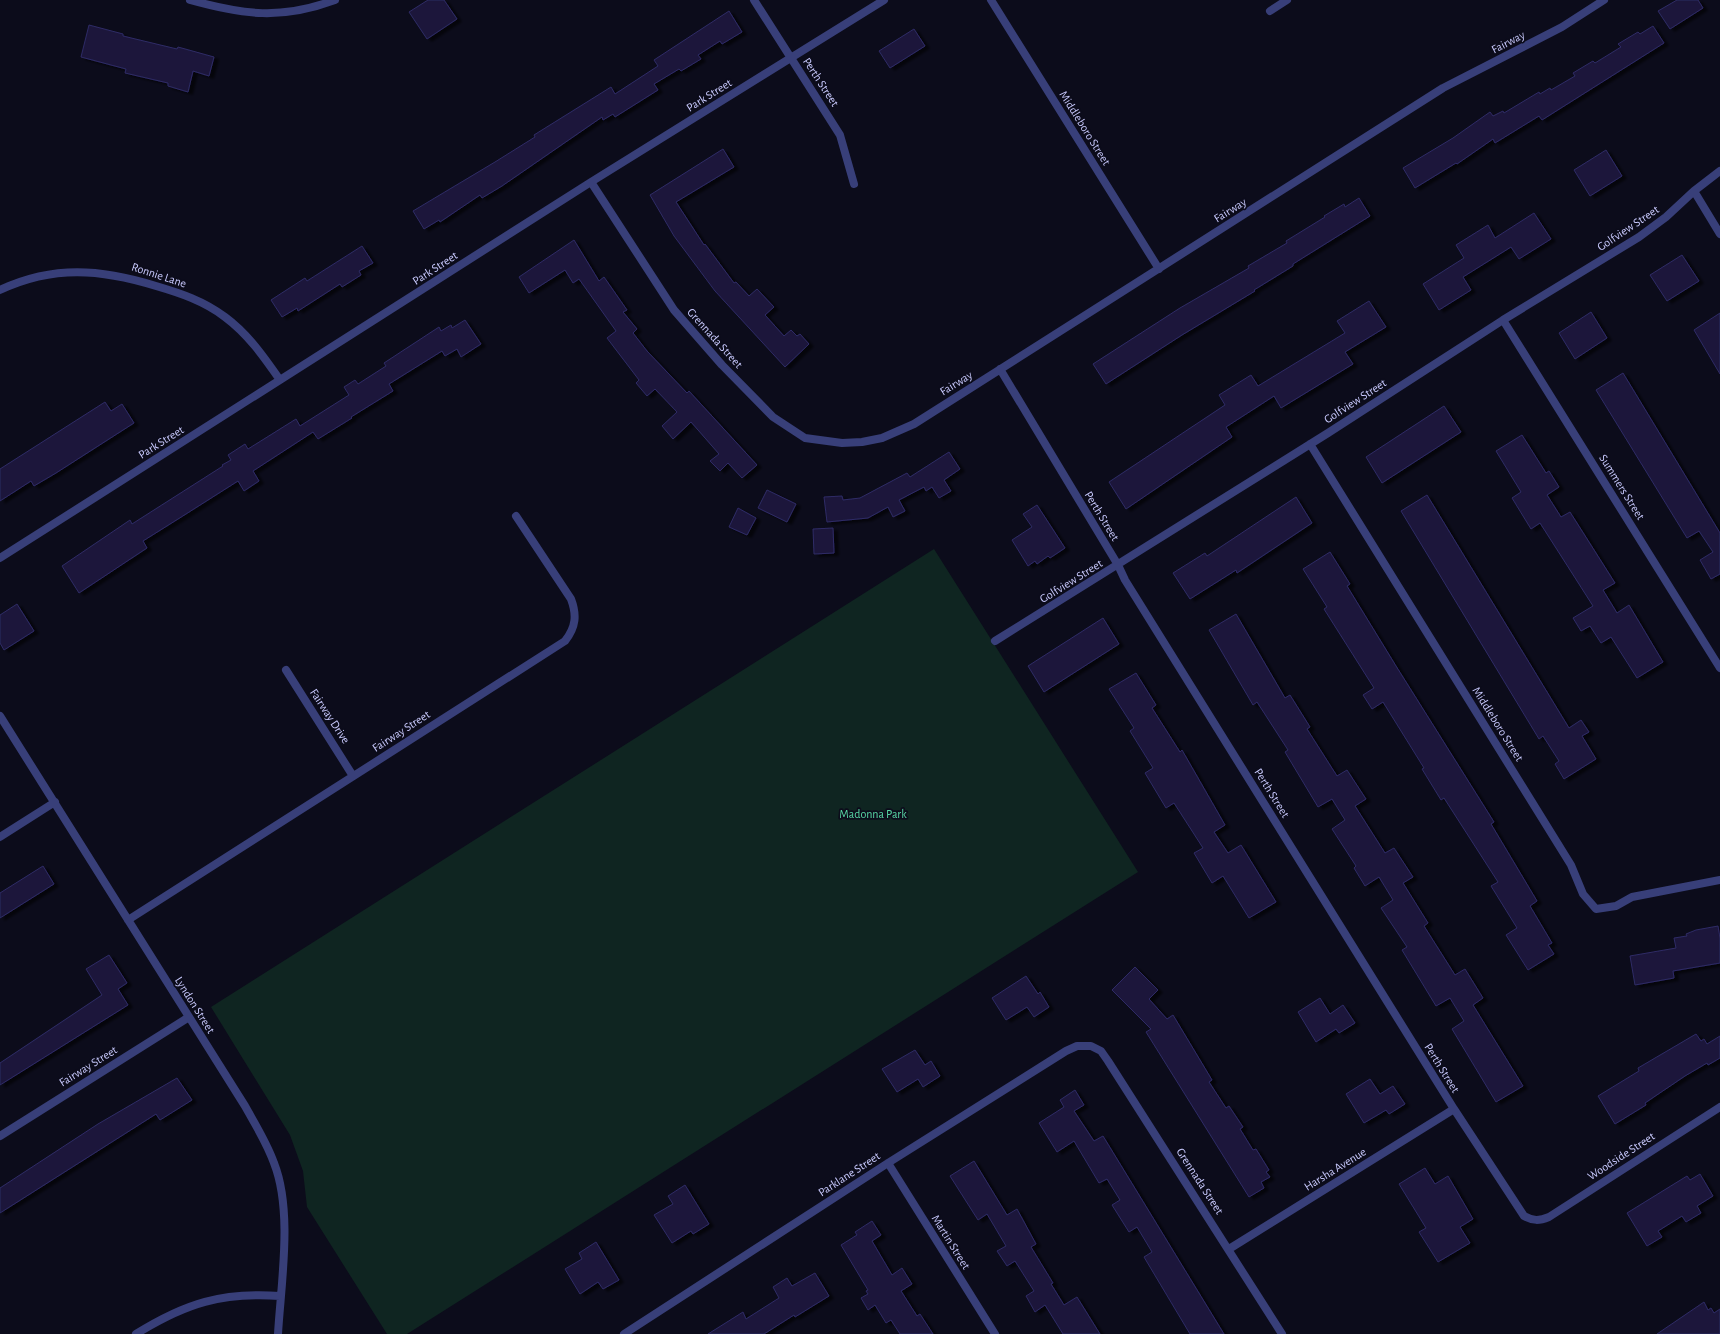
<svg xmlns="http://www.w3.org/2000/svg" width="1720" height="1334" viewBox="0 0 1720 1334" font-family="'Alegreya Sans',sans-serif">
<style>
.green{fill:#0f2521}
.building{fill:#1b183b;stroke:#2f2b66;filter:url(#shadow)}
.lines{fill:none;stroke-linecap:round;stroke-linejoin:round}
.minor{stroke:#383f79;stroke-width:8}
.labels{text-anchor:middle;dominant-baseline:central;stroke-width:3.5;stroke-linejoin:round;paint-order:stroke}
.street-label{font-size:12px;fill:#c8c9fd;stroke:#0c0c1b}
.park-label{font-size:12px;fill:#58d9a6;stroke:#0c0c1b}
</style>
<defs>
<filter id="shadow"><feDropShadow dx="4.5" dy="2.5" stdDeviation="1" flood-color="#0009"/></filter>
</defs>
<rect width="100%" height="100%" fill="#0c0c1b"/>
<path class="green" d="M934 549 1138 872 407 1334H387L307 1207 303 1171 290 1135 211 1007Z"/>
<path class="building" d="M428 0H444L457 19 427 39 409 12Z
M1677 0H1698L1703 8 1670 29 1658 11Z
M729 11 742 32 722 44 720 41 698 55 701 59 681 71 679 69 654 84 658 90 615 117 613 114 603 120 602 117 502 186 482 198 480 195 440 222 439 220 424 229 413 211 495 162 535 137 534 135 611 87 615 94 658 66 654 60Z
M89 25 123 34V36L177 49 178 47 214 57 209 76 193 71 188 92 168 86V83L125 73 126 69 81 57Z
M1653 26 1664 43 1542 120 1539 116 1495 143 1493 139 1457 164 1456 163 1415 188 1403 168 1453 138 1490 112 1493 116 1503 111 1504 113 1539 92 1540 94 1550 88 1551 90 1575 76 1573 73 1593 61 1595 63 1621 47 1618 44 1638 32 1640 34Z
M914 29 925 46 890 68 879 51Z
M723 149 734 167 676 202 704 245 705 244 734 283 736 282 749 296 757 289 774 307 765 315 784 336 791 330 797 336 800 334 809 344 785 367 715 291 674 236 650 195Z
M1606 150 1622 176 1590 196 1574 170Z
M1359 198 1370 216 1293 264V266L1254 290 1255 291 1182 335 1106 384 1093 364 1180 308 1249 268 1248 266 1287 243 1286 241 1325 217 1324 216 1344 204 1345 207Z
M1534 213 1551 239 1519 259 1511 247 1463 277 1471 290 1439 310 1423 284 1464 258 1456 245 1488 225 1495 238Z
M574 240 599 281 604 277 627 310 623 312 637 329 633 333 647 351 687 393 689 391 757 465 742 478 728 463 720 471 710 461 719 454 691 422 673 439 662 426 677 412 655 389 647 396 636 383 639 380 607 338 616 331 579 279 573 283 565 270 529 293 519 277Z
M362 246 373 263 359 271 361 275 342 287 340 284 298 311 297 308 282 317 271 300 305 278 307 281Z
M1682 255 1699 281 1667 301 1650 275Z
M1369 301 1386 327 1345 352 1353 364 1281 408 1274 396 1226 427 1232 437 1126 509 1109 482 1225 405 1219 395 1251 375 1258 386 1345 333 1337 321Z
M1591 312 1607 338 1575 359 1559 333Z
M1720 313V374L1694 330Z
M465 320 481 344 461 357 457 349 445 356 442 351 389 384 393 391 351 417 352 418 318 439 313 432 253 471 259 481 244 491 238 481 186 514 143 541 147 548 79 593 62 566 130 520 132 524 223 466 222 465 231 460 228 455 245 444 248 449 296 419 300 426 349 395 344 387 355 380 358 384 386 366 384 363 439 327 441 331 451 325 452 328Z
M1623 373 1720 533V574L1711 579 1700 560 1713 552 1699 531 1687 538 1596 390Z
M105 402 111 411 122 404 134 423 56 473 34 486 31 481 0 501V469Z
M1444 406 1461 432 1382 483 1366 457Z
M1522 435 1546 473 1549 471 1559 487 1547 495 1561 517 1570 512 1615 583 1603 590 1617 613 1629 605 1663 662 1637 678 1611 637 1601 643 1590 626 1581 631 1573 618 1593 606 1540 523 1531 529 1512 498 1521 492 1496 451Z
M949 452 960 469 944 480 951 491 939 498 932 487 926 491 924 487 899 500 905 511 893 517 888 507 868 518 827 522 824 497 842 496 843 500 860 498 907 473 910 477Z
M767 490 796 504 787 522 758 508Z
M1427 495 1569 728 1581 720 1589 732 1582 736 1596 759 1564 779 1555 764 1559 761 1543 736 1539 739 1401 511Z
M1296 497 1312 523 1237 573 1236 570 1190 599 1173 573 1205 553 1207 556Z
M1037 505 1065 548 1050 558 1048 556 1037 564 1035 561 1028 566 1012 540 1032 527 1023 514Z
M738 508 756 518 747 535 729 527Z
M833 528 834 553 814 554 813 529Z
M1330 552 1350 584 1347 586 1396 666 1494 822 1491 824 1537 901 1530 906 1552 943 1548 945 1554 954 1528 970 1506 935 1517 928 1491 886 1498 882 1444 798 1441 800 1422 769 1424 768 1383 702 1372 709 1363 695 1374 688 1324 609 1327 607 1303 569Z
M17 604 34 631 4 650 0 643V615Z
M1236 614 1285 698 1290 695 1310 727 1307 729 1337 776 1347 770 1366 799 1355 806 1385 853 1394 848 1413 877 1403 883 1428 923 1424 926 1455 975 1465 969 1483 998 1473 1005 1523 1086 1496 1102 1452 1029 1464 1021 1450 998 1436 1006 1402 950 1407 947 1381 908 1393 900 1379 877 1365 886 1354 868 1356 866 1332 829 1345 820 1332 799 1318 807 1285 752 1288 750 1257 702 1253 705 1209 630Z
M1103 618 1119 644 1044 692 1028 666Z
M1136 673 1156 705 1152 708 1180 752 1182 750 1225 825 1214 832 1228 853 1241 845 1276 902 1249 918 1223 876 1212 883 1194 853 1203 848 1174 803 1166 808 1145 773 1153 768 1130 731 1134 728 1109 689Z
M43 866 54 884 0 918V893Z
M1718 926 1720 938V963L1673 971 1674 978 1635 985 1630 956 1676 948 1674 938 1687 936 1686 934 1696 930Z
M109 955 127 983 118 989 128 1005 0 1085V1063L102 995 86 969Z
M1135 967 1158 990 1149 999 1167 1019 1173 1015 1212 1080 1209 1082 1226 1108 1229 1106 1243 1127 1240 1129 1253 1150 1256 1149 1269 1170 1266 1172 1270 1177 1261 1182 1264 1188 1249 1197 1146 1032 1151 1029 1112 990Z
M1026 976 1038 994 1040 992 1049 1007 1034 1017 1027 1007 1006 1020 992 998Z
M1320 998 1330 1014 1343 1005 1355 1023 1339 1033 1336 1029 1316 1042 1298 1012Z
M1696 1034 1701 1041 1704 1039 1707 1044 1720 1036V1058L1708 1065 1707 1063 1685 1076 1645 1103 1646 1105 1615 1124 1598 1096 1639 1071 1638 1068Z
M915 1050 925 1065 931 1061 940 1076 923 1087 918 1079 897 1092 882 1069Z
M177 1078 192 1100 160 1120 156 1114 0 1213V1188L98 1124Z
M1370 1079 1380 1094 1393 1086 1405 1104 1389 1114 1386 1110 1364 1123 1346 1094Z
M1075 1090 1084 1105 1074 1111 1094 1141 1103 1136 1224 1334H1190L1144 1257 1152 1252 1137 1227 1129 1232 1112 1205 1120 1200 1107 1179 1099 1183 1074 1141 1057 1152 1039 1123 1064 1107 1060 1100Z
M974 1161 1007 1215 1017 1209 1036 1244 1031 1247 1053 1283 1051 1284 1064 1305 1077 1297 1100 1334H1063L1045 1305 1035 1312 1026 1296 1034 1291 1015 1261 1007 1266 997 1251 1006 1246 987 1214 978 1220 950 1176Z
M1425 1168 1435 1184 1448 1176 1473 1219 1460 1227 1470 1243 1438 1262 1419 1232 1426 1228 1399 1184Z
M1700 1174 1713 1196 1697 1206 1701 1213 1686 1222 1682 1216 1658 1231 1662 1237 1647 1246 1627 1213 1687 1176 1690 1180Z
M685 1185 709 1224 693 1234 691 1231 672 1243 654 1215 673 1204 668 1196Z
M872 1221 881 1235 872 1241 892 1275 902 1268 912 1284 901 1291 917 1316 920 1314 933 1334H900L891 1320 886 1323 875 1305 868 1310 861 1298 868 1294 866 1291 868 1290 841 1245 857 1235 855 1232Z
M596 1242 619 1280 603 1289 598 1282 580 1294 565 1269 582 1259 579 1253Z
M815 1273 829 1296 795 1317 794 1315 764 1334H708L743 1312 746 1319 779 1298 773 1287 787 1278 792 1286Z
M1704 1302 1708 1310 1711 1308 1714 1313 1720 1309V1334H1657Z"/>
<g class="lines">
<path class="minor" d="M190 0C244 15 281 20 335 0
M754 0 840 135 854 184
M991 0 1159 269
M1270 11 1287 0
M591 182 674 310 722 365 773 417 805 438 842 443 862 442 882 438 914 424 1443 88 1562 27 1604 0
M1694 191 1720 234
M0 290C53 265 101 269 156 286 180 293 204 301 225 317 248 334 264 357 280 380
M1503 320 1720 668
M1000 369 1118 565 1125 580 1454 1109 1524 1216C1533 1221 1539 1221 1549 1217L1720 1107
M1310 444 1571 865 1583 894 1596 909 1616 906 1632 897 1720 880
M0 558 591 182 884 0
M995 641 1328 433 1503 320 1639 237 1666 217 1694 191 1720 171
M286 670 353 776
M0 716 245 1106C255 1124 267 1143 274 1163 293 1211 281 1283 278 1334
M0 837 55 802
M128 920 565 641C576 627 577 615 571 599L516 516
M0 1136 189 1017
M888 1163 995 1334
M1229 1249 1454 1109
M136 1334C186 1303 222 1292 280 1296
M624 1334 888 1163 1066 1051 1077 1046H1091L1101 1051 1108 1061 1282 1334"/>
</g>
<g class="labels">
<g class="street-label">
<text transform="translate(1508 42) rotate(-27)">Fairway</text>
<text transform="translate(821 82) rotate(57)">Perth Street</text>
<text transform="translate(709 95) rotate(-32)">Park Street</text>
<text transform="translate(1085 128) rotate(58)">Middleboro Street</text>
<text transform="translate(1230 210) rotate(-32)">Fairway</text>
<text transform="translate(1628 228) rotate(-34)">Golfview Street</text>
<text transform="translate(435 268) rotate(-33)">Park Street</text>
<text transform="translate(159 275) rotate(18)">Ronnie Lane</text>
<text transform="translate(715 338) rotate(48)">Grennada Street</text>
<text transform="translate(956 383) rotate(-32)">Fairway</text>
<text transform="translate(1355 401) rotate(-33)">Golfview Street</text>
<text transform="translate(161 442) rotate(-32)">Park Street</text>
<text transform="translate(1622 487) rotate(58)">Summers Street</text>
<text transform="translate(1102 516) rotate(59)">Perth Street</text>
<text transform="translate(1071 581) rotate(-32)">Golfview Street</text>
<text transform="translate(330 716) rotate(57)">Fairway Drive</text>
<text transform="translate(1498 724) rotate(58)">Middleboro Street</text>
<text transform="translate(401 731) rotate(-33)">Fairway Street</text>
<text transform="translate(1272 793) rotate(58)">Perth Street</text>
<text transform="translate(195 1005) rotate(58)">Lyndon Street</text>
<text transform="translate(88 1066) rotate(-32)">Fairway Street</text>
<text transform="translate(1442 1068) rotate(58)">Perth Street</text>
<text transform="translate(1621 1156) rotate(-33)">Woodside Street</text>
<text transform="translate(1335 1169) rotate(-32)">Harsha Avenue</text>
<text transform="translate(849 1174) rotate(-33)">Parklane Street</text>
<text transform="translate(1200 1181) rotate(57)">Grennada Street</text>
<text transform="translate(951 1242) rotate(58)">Martin Street</text>
</g>
<g class="park-label">
<text x="873" y="814">Madonna Park</text>
</g>
</g>
</svg>
